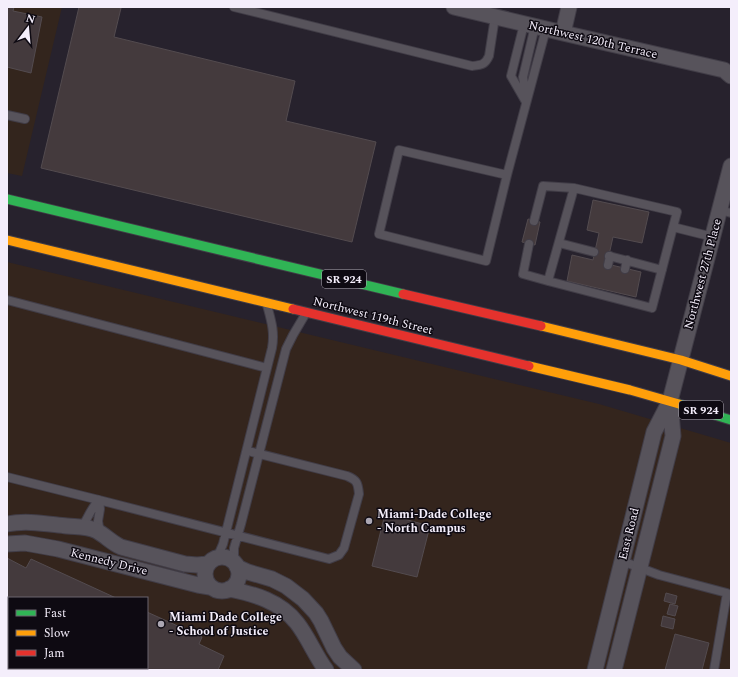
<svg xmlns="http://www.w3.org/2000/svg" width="738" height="677" viewBox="0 0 738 677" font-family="Spectral,serif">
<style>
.industrial{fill:#33251d}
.education{fill:#34251d;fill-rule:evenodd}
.building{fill:#443a3d;stroke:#534b4f}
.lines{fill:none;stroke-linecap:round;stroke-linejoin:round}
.lane-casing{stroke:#413d47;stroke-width:10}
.street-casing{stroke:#413d47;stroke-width:17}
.fast-casing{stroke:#413d47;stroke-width:11}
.slow-casing{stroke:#413d47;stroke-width:11}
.jam-casing{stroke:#413d47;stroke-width:11}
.lane{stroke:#57535b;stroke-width:8}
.street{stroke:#57535b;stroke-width:15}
.fast{stroke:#30b455;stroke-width:9}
.slow{stroke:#ff9f0a;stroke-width:9}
.jam{stroke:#e5322d;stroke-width:9}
.poi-dot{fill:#aca7b3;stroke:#0e0a12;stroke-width:1.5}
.labels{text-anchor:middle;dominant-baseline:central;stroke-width:3;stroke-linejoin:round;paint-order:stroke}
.shield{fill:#0e0a12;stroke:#afaab5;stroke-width:1}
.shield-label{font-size:11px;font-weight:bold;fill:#f4eefb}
.street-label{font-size:12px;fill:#f4eefb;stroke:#0e0a12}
.poi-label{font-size:12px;font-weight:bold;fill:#f4eefb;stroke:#0e0a12;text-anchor:start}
</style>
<rect width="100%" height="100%" fill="#27222d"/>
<path class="industrial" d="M7 7H62L22 176 7 173Z"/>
<path class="education" d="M7 262 599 404 731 443V670H7ZM9 598H147V668H9Z"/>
<path class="building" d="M7 7H14L13 11 42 17 31 73 7 67Z
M79 7H116L121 8 114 37 295 81 286 121 376 142 352 242 41 168Z
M593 200 649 212 642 243 613 237 607 264 641 272 636 297 567 281 572 255 593 260 599 233 587 230Z
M528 219 540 222 535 245 522 242Z
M385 514 430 526 417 577 372 566Z
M7 558 26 568 31 559 116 598H9V668H147V612L202 637 199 644 224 656 218 670H7Z
M666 593 677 596 675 604 664 601Z
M670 604 678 606 675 616 667 614Z
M663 616 675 619 673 629 661 626Z
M675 634 709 643 702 670H665Z"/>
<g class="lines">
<g class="lane-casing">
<path id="lane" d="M234 7 472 66C481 65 485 65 489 56L495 17
M524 24 511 76 526 102
M526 96 523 77 535 26
M7 115 25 119
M399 150 507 175 486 261 379 234Z
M507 175 546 29
M720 210 731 213
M534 221 543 186 574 188
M673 227 677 212 574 188 548 281 652 308 673 227 713 237
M559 243 594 252
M529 244 523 274 548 281
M609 256 662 270
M608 265 610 256
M625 269 627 260
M7 300 267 368
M7 477 99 500 329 559 339 555 344 548 359 494C358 483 357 480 347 476L252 452
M99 500 100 509 98 521 100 533
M82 527C88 518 91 508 99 500
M217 558 223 544 272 348C275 332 271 320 267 305
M622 561 659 575 727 593 714 670
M234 562V548L241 524 286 349 293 335 306 313"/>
</g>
<g class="street-casing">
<path id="street" d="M454 7 563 33 724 70 731 76
M563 33 569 7
M7 524C27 520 47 524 67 526 77 527 88 526 97 531 106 536 112 543 121 547L185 564 197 565 208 564
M7 544 25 543 58 549 198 585 210 587
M205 574a17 17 0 1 1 34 0a17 17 0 1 1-34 0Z
M237 567 248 572 272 579 286 586 303 599 316 613 321 621 334 648 340 657 354 670
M229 589C254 594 280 601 297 623 308 637 315 655 326 670
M595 670 654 432 670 401 731 166
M614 670 673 436 670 401"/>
</g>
<g class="fast-casing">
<path id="fast" d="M7 199 403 294
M679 404 731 420"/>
</g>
<g class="slow-casing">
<path id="slow" d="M7 240 293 309
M541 326 681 360 731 376
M529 366 630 390 679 404"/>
</g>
<g class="jam-casing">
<path id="jam" d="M403 294 541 326
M293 309 529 366"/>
</g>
<use href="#lane" class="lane"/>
<use href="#street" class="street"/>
<use href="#fast" class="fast"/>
<use href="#slow" class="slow"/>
<use href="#jam" class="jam"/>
</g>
<g class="poi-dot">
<circle cx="369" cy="521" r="4"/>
<circle cx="161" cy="624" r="4"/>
</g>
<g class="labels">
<g class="shield">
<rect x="322" y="270" width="44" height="18" rx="3"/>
<rect x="679" y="401" width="44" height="18" rx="3"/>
</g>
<g class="shield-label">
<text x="344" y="279">SR 924</text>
<text x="701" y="410">SR 924</text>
</g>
<g class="street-label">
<text transform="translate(593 40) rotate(13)">Northwest 120th Terrace</text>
<text transform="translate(703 274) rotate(-75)">Northwest 27th Place</text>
<text transform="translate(373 316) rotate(14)">Northwest 119th Street</text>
<text transform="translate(629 534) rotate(-76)">East Road</text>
<text transform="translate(109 562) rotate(14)">Kennedy Drive</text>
</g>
<g class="poi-label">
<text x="377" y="514">Miami-Dade College<tspan x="377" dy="14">- North Campus</tspan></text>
<text x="169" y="617">Miami Dade College<tspan x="169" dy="14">- School of Justice</tspan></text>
</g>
</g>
<rect width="738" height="677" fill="none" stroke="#f4eefb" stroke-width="16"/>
<rect x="8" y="597" width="140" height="72" fill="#0e0a12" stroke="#6a656f"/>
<rect x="16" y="610" width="20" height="6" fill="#30b455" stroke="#6a656f"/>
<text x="44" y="617" font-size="12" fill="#f4eefb">Fast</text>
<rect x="16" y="630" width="20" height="6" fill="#ff9f0a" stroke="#6a656f"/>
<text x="44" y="637" font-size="12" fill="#f4eefb">Slow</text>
<rect x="16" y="650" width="20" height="6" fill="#e5322d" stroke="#6a656f"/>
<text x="44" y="657" font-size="12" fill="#f4eefb">Jam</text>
<g transform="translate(28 28) rotate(16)" stroke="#0e0a12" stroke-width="3" paint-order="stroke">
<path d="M0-3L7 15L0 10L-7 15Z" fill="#f4eefb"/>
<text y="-6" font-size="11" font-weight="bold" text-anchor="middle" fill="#f4eefb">N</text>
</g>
</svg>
